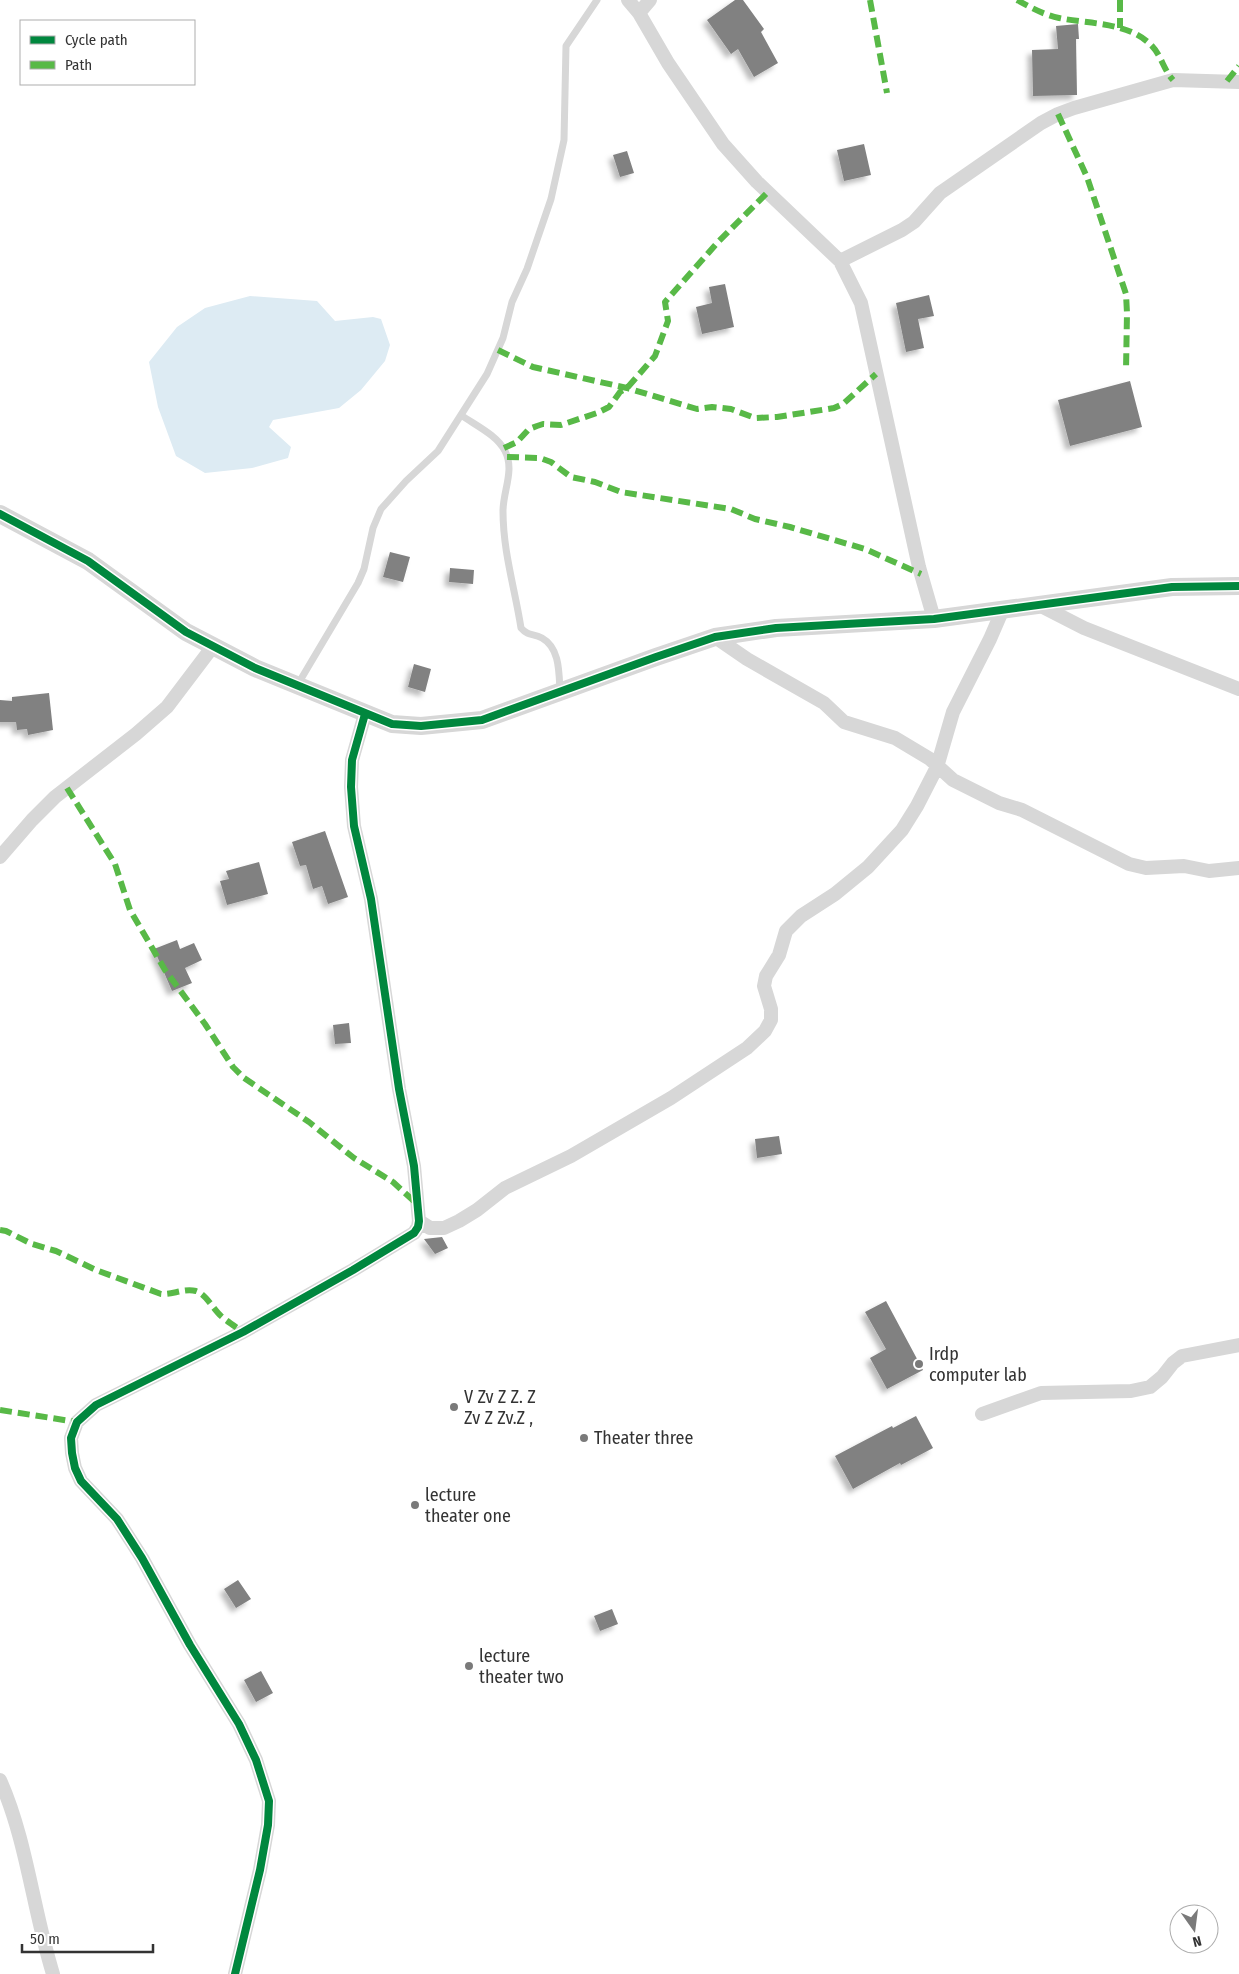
<svg xmlns="http://www.w3.org/2000/svg" width="1239" height="1974" viewBox="0 0 1239 1974" font-family="'Fira Sans Condensed',sans-serif">
<style>
.water{fill:#ddebf3}
.building{fill:#818181;filter:url(#shadow)}
.lines{fill:none;stroke-linecap:round;stroke-linejoin:round}
.service{stroke:#d7d7d7;stroke-width:7}
.minor{stroke:#d7d7d7;stroke-width:14}
.tertiary{stroke:#d7d7d7;stroke-width:18}
.quiet{stroke:#58b947;stroke-width:6;stroke-dasharray:12 6;stroke-linecap:butt}
.cycleway-casing{stroke:#fff;stroke-width:11}
.cycleway{stroke:#00873e;stroke-width:8}
.poi-dot{fill:#7a7a7a;stroke:#fff;stroke-width:2}
.labels{text-anchor:middle;dominant-baseline:central;stroke-width:5;stroke-linejoin:round;paint-order:stroke}
.poi-label{font-size:18px;fill:#333;stroke:#fff;text-anchor:start}
</style>
<defs>
<filter id="shadow"><feDropShadow dx="-4.5" dy="4.5" stdDeviation="2.5" flood-color="#0004"/></filter>
</defs>
<rect width="100%" height="100%" fill="#fff"/>
<path class="water" d="M250 296 317 301 335 321 373 317 381 319 390 345 385 361 361 390 339 408 273 420 269 427 291 447 288 458 252 468 205 473 176 456 158 407 149 362 177 327 205 308Z"/>
<path class="building" d="M735 0H743L764 29 761 32 778 63 754 77 738 49 731 54 707 20Z
M1078 24 1079 39H1076L1077 95 1033 96 1032 50 1058 49 1056 26Z
M864 144 871 175 844 181 837 150Z
M627 151 634 173 620 177 613 155Z
M725 284 734 327 702 334 696 307 712 303 709 287Z
M929 295 934 316 918 319 924 348 906 352 896 303Z
M1130 381 1142 427 1070 446 1058 400Z
M390 552 410 557 403 582 383 577Z
M450 568 474 570 473 584 449 582Z
M414 664 431 669 425 692 408 687Z
M49 693 53 730 28 735 27 729 17 730 16 722H0V700L12 701V697Z
M325 831 348 897 328 904 322 886 313 889 306 865 300 866 292 842Z
M259 862 268 894 227 905 220 881 229 879 226 871Z
M177 940 180 949 194 943 202 960 185 968 192 983 172 991 154 949Z
M349 1023 351 1043 335 1044 333 1025Z
M779 1136 782 1154 757 1158 755 1139Z
M442 1237 448 1248 435 1254 424 1239Z
M886 1301 923 1370 887 1389 870 1358 886 1349 865 1312Z
M916 1416 933 1448 901 1465 900 1463 853 1489 835 1456 892 1426 893 1428Z
M238 1580 251 1599 236 1608 224 1589Z
M612 1609 618 1624 600 1631 594 1616Z
M261 1671 273 1693 256 1702 244 1680Z"/>
<g class="lines">
<path class="service" d="M461 415C475 425 497 435 505 451 515 470 503 491 503 511 503 552 515 589 521 628 529 637 533 633 542 638 560 648 559 673 560 692
M298 684 358 583 364 569 373 528 381 509 406 481 438 451 487 374 503 338 512 302 527 269 551 199 564 140 566 46 597 0"/>
<path class="minor" d="M628 0 639 13 668 63 723 144 757 182 840 261 861 303 919 567 934 619
M639 13 650 0
M840 261 902 230 914 222 940 193 1041 123 1058 114 1074 108 1173 80 1239 82
M1041 606 1084 628 1239 689
M715 637 747 659 824 703 844 722 895 738 930 759 953 780 999 803 1022 810 1129 864 1146 868 1184 866 1209 871 1239 868
M0 857 32 820 55 797 136 734 167 707 214 645
M419 1221 430 1228H444L459 1221 477 1210 505 1188 571 1156 671 1098 747 1048 765 1031 771 1020V1009L764 986 766 976 779 955 786 931 801 916 835 894 868 867 902 830 917 806 937 767 953 712 990 639 1003 609
M982 1414 1041 1393 1131 1391 1150 1387 1162 1377 1173 1363 1182 1356 1239 1345
M0 1780C27 1841 33 1910 53 1974
M235 1974 260 1870 268 1825 269 1801 256 1760 239 1724 190 1645 142 1558 117 1519 81 1481 75 1468 72 1453 71 1438 77 1422 96 1405 243 1332 353 1270 414 1233 418 1227 419 1221 414 1166 399 1089 371 899 354 826 351 787 352 760 365 714"/>
<path class="tertiary" d="M0 514 88 561 186 632 255 668 392 724 421 726 482 720 656 657 715 637 776 628 934 619 1172 587 1239 586"/>
<path class="quiet" d="M870 0 887 93
M1017 0C1030 7 1044 15 1059 18 1088 24 1127 22 1150 44 1161 54 1163 69 1173 80
M1120 0V28
M1227 81 1239 66
M1058 114 1087 177 1126 294 1127 313 1126 371
M498 350 533 367 627 388 697 409 712 407 731 409 755 418 777 417 834 408 843 404 876 374
M504 448 517 442 529 429 537 426 543 424 561 425 597 413 609 407 620 392 627 388 655 356 668 321 665 302 719 241 768 192
M507 457 540 458 551 462 571 477 595 482 621 492 731 509 755 519 790 527 865 549 921 574
M67 788 115 864 130 910 165 970 205 1024 233 1067 244 1078 309 1122 354 1158 393 1182 418 1205
M0 1230 6 1231 32 1244 56 1251 96 1270 161 1294C172 1295 184 1288 196 1291 206 1294 213 1309 221 1316 228 1322 236 1327 243 1332
M0 1410 77 1422"/>
<g class="cycleway-casing">
<path id="cycleway" d="M0 514 88 561 186 632 255 668 392 724 421 726 482 720 656 657 715 637 776 628 934 619 1172 587 1239 586
M235 1974 260 1870 268 1825 269 1801 256 1760 239 1724 190 1645 142 1558 117 1519 81 1481 75 1468 72 1453 71 1438 77 1422 96 1405 243 1332 353 1270 414 1233 418 1227 419 1221 414 1166 399 1089 371 899 354 826 351 787 352 760 365 714"/>
</g>
<use href="#cycleway" class="cycleway"/>
</g>
<g class="poi-dot">
<circle cx="919" cy="1364" r="5"/>
<circle cx="454" cy="1407" r="5"/>
<circle cx="584" cy="1438" r="5"/>
<circle cx="415" cy="1505" r="5"/>
<circle cx="469" cy="1666" r="5"/>
</g>
<g class="labels">
<g class="poi-label">
<text x="929" y="1354">Irdp<tspan x="929" dy="21">computer lab</tspan></text>
<text x="464" y="1397">V Zv Z Z. Z<tspan x="464" dy="21">Zv Z Zv.Z ,</tspan></text>
<text x="594" y="1438">Theater three</text>
<text x="425" y="1495">lecture<tspan x="425" dy="21">theater one</tspan></text>
<text x="479" y="1656">lecture<tspan x="479" dy="21">theater two</tspan></text>
</g>
</g>
<rect x="20" y="20" width="175" height="65" fill="#ffffff" stroke="#adadad"/>
<rect x="30" y="36" width="25" height="8" fill="#00873e" stroke="#adadad"/>
<text x="65" y="45" font-size="15" fill="#333333">Cycle path</text>
<rect x="30" y="61" width="25" height="8" fill="#58b947" stroke="#adadad"/>
<text x="65" y="70" font-size="15" fill="#333333">Path</text>
<g transform="translate(1194 1929) rotate(166)"><circle r="24" fill="#ffffff" stroke="#adadad"/>
<path d="M0-4L9 19L0 12L-9 19Z" fill="#7a7a7a"/>
<text y="-8" font-size="14" font-weight="bold" text-anchor="middle" fill="#333333">N</text>
</g>
<path d="M22 1944v8h131v-8" fill="none" stroke="#333333" stroke-width="2.5"/>
<text x="30" y="1944" font-size="15" fill="#333333" stroke="#ffffff" stroke-width="4" paint-order="stroke">50 m</text>
</svg>
